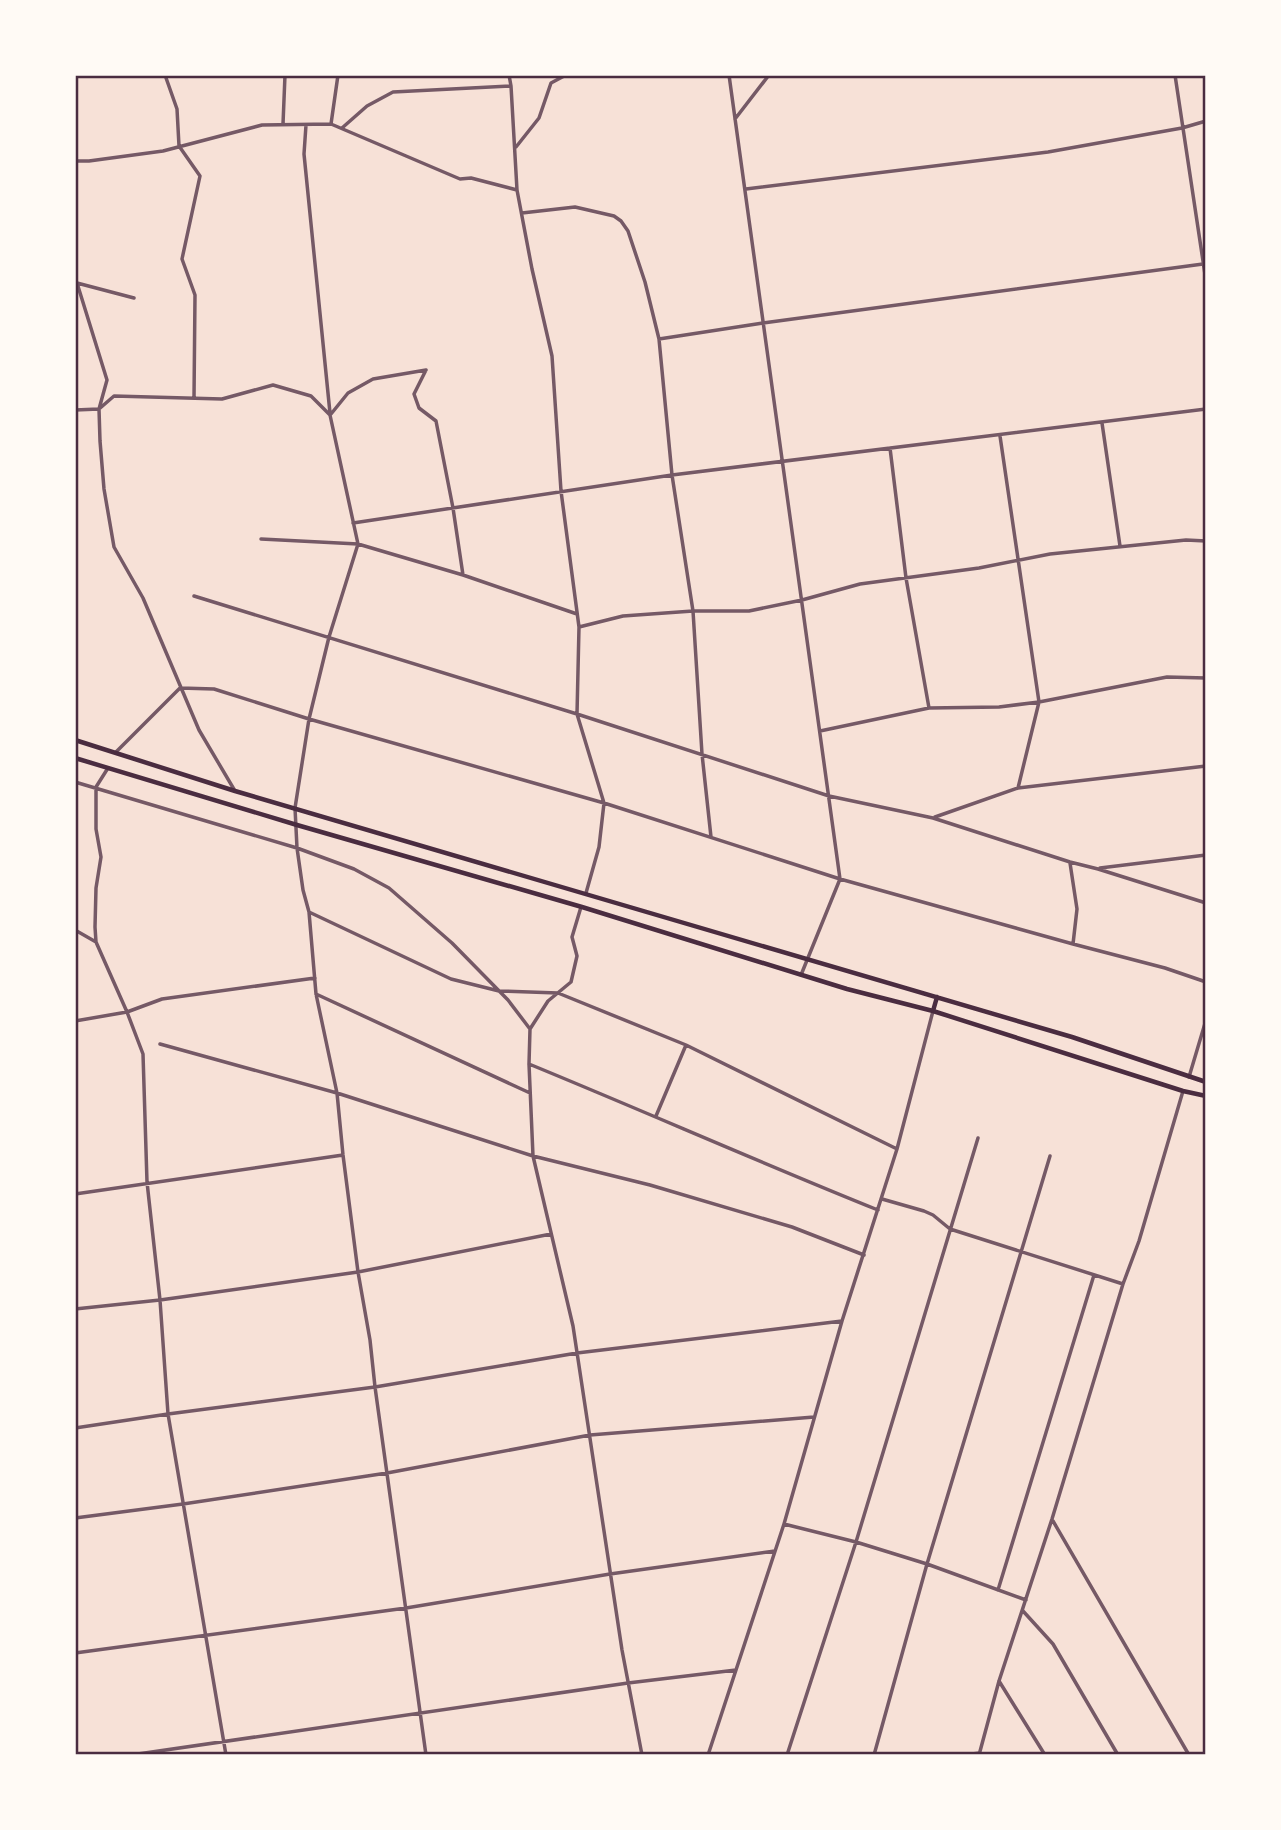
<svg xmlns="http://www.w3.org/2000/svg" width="1281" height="1830" viewBox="0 0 1281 1830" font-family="'DM Sans',sans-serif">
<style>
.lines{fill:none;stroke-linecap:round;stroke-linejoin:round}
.minor{stroke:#755966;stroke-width:3.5}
.secondary{stroke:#4a2c40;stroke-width:4.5}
.neatline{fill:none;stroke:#4a2c40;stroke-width:2.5}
</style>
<rect width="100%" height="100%" fill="#f7e1d7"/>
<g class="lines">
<path class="minor" d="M165 75 177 109 179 146 200 176 182 259 195 295 194 398
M509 75 511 86 517 190 532 269 552 356 561 491 579 627 577 714 604 803 599 847 586 893
M729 75 840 879 801 975
M1175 75 1206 281
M735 119 769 75
M283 124 285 75
M331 124 338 75
M306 125 304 154 330 413
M342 128 367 106 393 92 511 86
M516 147 539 118 551 83 566 75
M75 161H89L163 151 262 125 331 124 460 179 471 178 517 190
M746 189 1048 152 1182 128 1206 121
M522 213 575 207 614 216 621 221 628 231 645 282 659 339 672 475 693 611 702 754 711 837
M77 283 107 380 99 409 100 441 104 489 114 547 143 598 199 730 235 791
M77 283 134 298
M659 339 763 323 1203 264
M426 370 414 394 419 408 436 421 453 508 463 575
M75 410 99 409 114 396 222 399 273 385 311 396 330 415 358 544 329 637 309 719 295 808 297 848 303 890 309 912 316 994 337 1093 343 1155 358 1272 370 1340 375 1387 426 1755
M331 414 348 393 373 379 426 370
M1102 423 1120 546
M1000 436 1039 702 1018 788
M890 448 906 578 929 708
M353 523 672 475 1206 409
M261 539 358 544 463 575 577 614
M194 596 577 714 829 796 933 818 1070 862 1098 869 1206 903
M579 627 623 616 693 611H749L802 600 860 584 979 568 1050 554 1186 540 1206 541
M820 731 929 708 999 707 1039 702 1167 677 1206 678
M116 752 180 688 214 689 309 719 604 803 840 879 1073 944 1165 968 1206 982
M108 768 96 787V829L101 857 96 888 95 927 96 942 127 1012 143 1054 147 1182 160 1300 168 1414 226 1755
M75 782 297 848 354 869 389 888 452 943 508 1000 530 1029
M935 817 1018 788 1206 766
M1070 863 1077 909 1073 944
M1100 868 1206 855
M581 907 572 937 577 956 571 982 548 1001 530 1029 529 1064 533 1156 573 1326 622 1650 642 1755
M309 912 451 979 499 991 558 993 686 1045 897 1149
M75 930 96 942
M316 994 530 1093
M75 1021 127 1012 162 999 315 978
M160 1044 337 1093 533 1156 650 1185 792 1227 864 1255
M529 1064C646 1112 761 1163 878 1210
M1189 1077 1206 1020
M656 1116 686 1045
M75 1194 343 1155
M882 1199 924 1211 933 1215 950 1229 1123 1284
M75 1309 160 1300 358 1272 551 1234
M75 1428 168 1414 375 1387 577 1353 842 1321
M75 1518 183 1504 387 1473 590 1435 814 1417
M1053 1521 1189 1755
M784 1524 856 1542 927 1564 1026 1600
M998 1590 1094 1275
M1023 1611 1053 1644 1118 1755
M75 1653 406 1608 610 1574 775 1551
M999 1681 1045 1755
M131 1755 628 1683 736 1670
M708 1755 784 1524 842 1321 897 1149 933 1011
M787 1755 856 1542 978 1138
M874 1755 927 1564 1050 1156
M964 1755 980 1753
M979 1755 999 1681 1052 1519 1123 1284 1139 1241 1183 1091"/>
<path class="secondary" d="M75 740 235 791 1072 1037 1206 1082
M75 758 297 825 582 907 847 989 933 1011 1183 1091 1206 1096
M933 1011 937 997"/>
</g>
<rect width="1281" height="1830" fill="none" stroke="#fffaf5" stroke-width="154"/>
<rect x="77" y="77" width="1127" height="1676" class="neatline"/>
</svg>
